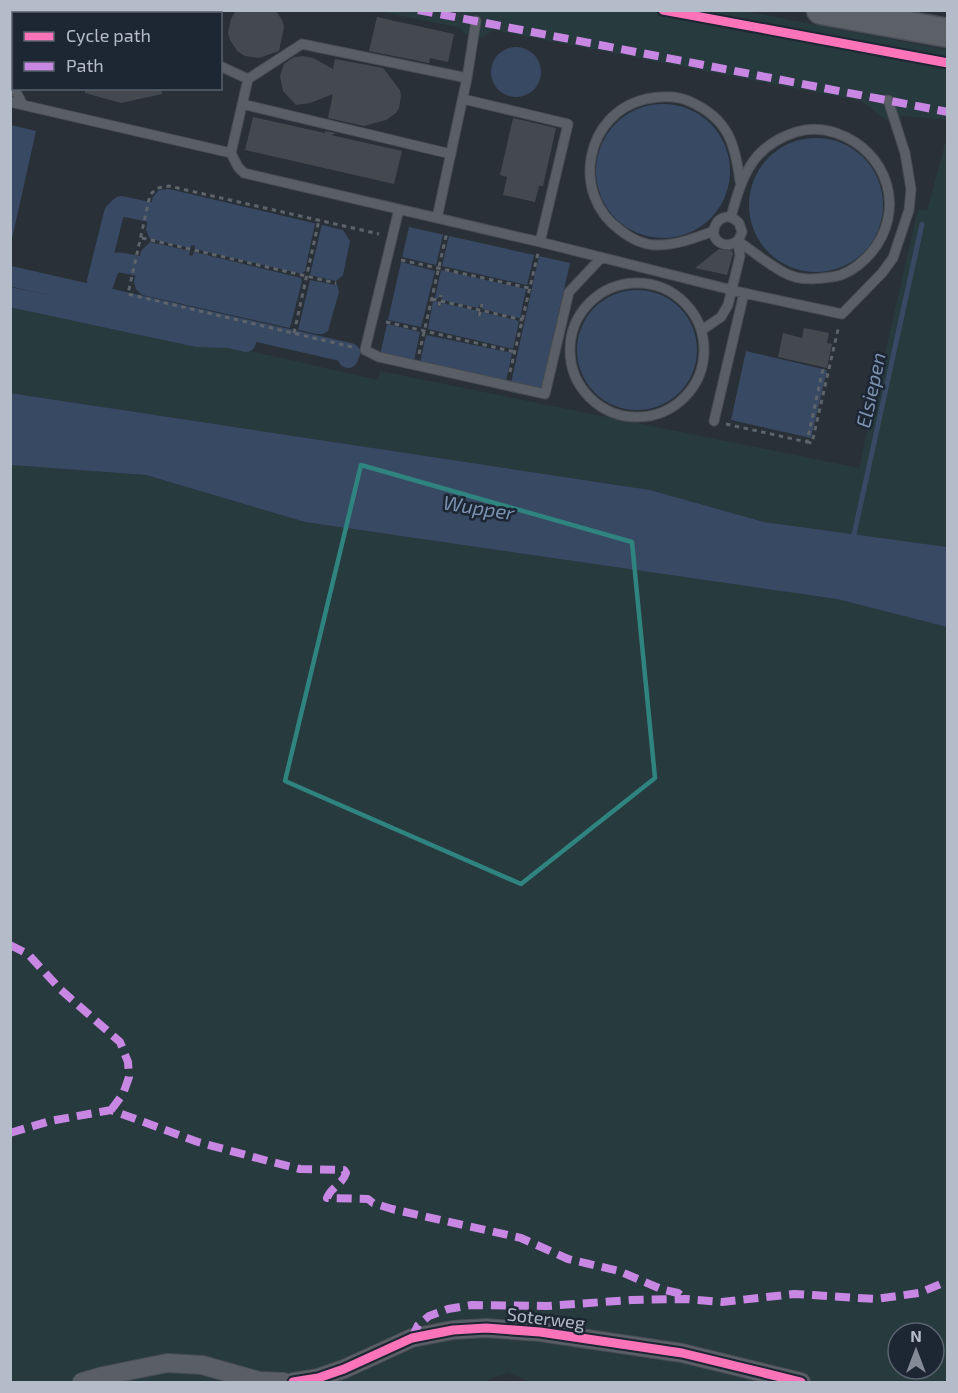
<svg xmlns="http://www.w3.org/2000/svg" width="958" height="1393" viewBox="0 0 958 1393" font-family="'Exo 2',sans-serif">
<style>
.green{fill:#273a3e;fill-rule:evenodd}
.water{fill:#384963}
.pier{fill:#2a3038;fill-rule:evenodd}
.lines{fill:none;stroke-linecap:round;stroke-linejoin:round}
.stream{stroke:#384963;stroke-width:5}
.canal{stroke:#384963;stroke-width:20}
.building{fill:#444950}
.lane-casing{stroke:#484c53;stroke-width:11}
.street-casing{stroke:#484c53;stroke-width:20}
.primary-casing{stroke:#484c55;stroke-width:31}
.path{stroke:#5d636a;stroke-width:3;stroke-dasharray:4.5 4.5;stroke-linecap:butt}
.lane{stroke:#5a5e66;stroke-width:9}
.street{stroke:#5a5e66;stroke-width:18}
.primary{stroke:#5c6168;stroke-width:28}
.quiet{stroke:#c787e3;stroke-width:8;stroke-dasharray:15 8;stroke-linecap:butt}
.cycleway-casing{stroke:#1d2633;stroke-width:13}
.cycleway{stroke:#fb73b8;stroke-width:9}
.marked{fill:none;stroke:#308480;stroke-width:4.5;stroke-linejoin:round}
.labels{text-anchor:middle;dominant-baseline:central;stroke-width:5;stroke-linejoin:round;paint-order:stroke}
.street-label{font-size:18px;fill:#b4bcc9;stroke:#1d2633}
.water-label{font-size:20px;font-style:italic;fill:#7c92b1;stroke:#1d2633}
</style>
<rect width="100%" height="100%" fill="#2a3038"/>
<path class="green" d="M11 11H140L128 14H14L13 55 11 57Z
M379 11H744L947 50V120L904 116 886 120 861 101 493 30 483 38 464 34 461 28Z
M947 136V547L764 522 650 490 11 393 10 303 204 346 220 344 378 380 380 371 859 468 918 209 927 211Z
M11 465 146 475 305 522 838 599 947 627V1382H531L509 1373 489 1379 487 1382H11ZM898 1333H934V1369H898Z"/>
<path class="water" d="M491 72a25 25 0 1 1 50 0a25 25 0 1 1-50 0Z
M596 171a67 67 0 1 1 134 0a67 67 0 1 1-134 0Z
M11 125 36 131 11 243 10 125Z
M749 205a67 67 0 1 1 134 0a67 67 0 1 1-134 0Z
M169 189 343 230 350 241 343 275 336 281 339 292 328 331 323 334H317L142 295 136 289 134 282 141 251 151 241 146 230 149 212 153 197 159 190Z
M409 227 570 263 541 389 380 355Z
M577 350a60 60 0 1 1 120 0a60 60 0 1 1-120 0Z
M746 351 827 370 811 438 731 420Z
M10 393 650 490 764 522 947 547V627L837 599 305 522 146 475 11 465Z"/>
<path class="pier" d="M315 223 322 224 310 275 336 281 335 285 310 280 298 330 290 328 302 281 301 278 194 252 192 256 189 255 190 251 150 242 151 239 190 248 192 245 195 246V249L302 274 305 271Z
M443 235 449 236 442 266 527 285 534 255 539 256 511 383 506 381 512 353 426 335 420 363 414 361 420 332 387 324 388 320 421 327 435 271 401 262 402 257 436 265ZM441 270 526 289 520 318 482 309 483 305 480 304 478 308 442 300V296L440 295 438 299 435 298ZM433 301 438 302 437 306 440 307 442 303 478 311 477 316H480L482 312 519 321 513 349 428 329Z"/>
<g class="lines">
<path class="stream" d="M853 539 922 224"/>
<path class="canal" d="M10 276 350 353 348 358
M97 281 114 213 121 206 149 212
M104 283C111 258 114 261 138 266
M10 297 197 337 229 338 246 342"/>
</g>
<path class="building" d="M236 10H275L282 20 284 27 279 51 259 58 245 56 238 52 230 40 228 33 231 19Z
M377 17 454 34 448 62 430 58 429 63 369 51Z
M303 56 313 58 333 69 335 59 383 68 400 90 401 96 399 108 396 113 386 120 364 126 328 118 333 94 310 103 296 105 283 91 280 76 284 64 294 57Z
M85 88H161L162 94 121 103 85 93Z
M253 117 325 133V131L336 133 331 135 402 151 394 184 245 150Z
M513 118 556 128 543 186H539L535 202 503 195 507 177 500 175Z
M719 249 732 251 733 254 727 275 695 268Z
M804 328 829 333 827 343 832 344 827 368 778 357 783 333 802 338Z"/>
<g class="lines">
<g class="lane-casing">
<path id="lane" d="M220 66 248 79 231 153
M248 79 302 44 467 78
M14 88 23 105
M463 99 568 124 540 242
M10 102 231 153 238 167 244 173 540 242 744 293 842 314 882 273 893 258 909 210 911 189 905 153 888 100
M242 104 451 154
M399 209 365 350 379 357 545 394 569 292 601 258
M731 217C742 176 752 146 796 132 809 128 824 129 836 133 889 151 907 212 870 254 860 265 846 275 832 277 817 279 801 281 787 274 770 266 754 252 738 241
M437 218 467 78 476 21
M714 231C695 238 677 245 657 245 644 245 630 238 620 230 570 194 585 113 646 99 661 96 677 95 691 102 728 119 735 143 740 181
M570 350a67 67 0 1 1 134 0a67 67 0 1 1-134 0Z
M702 330 721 317 728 305 740 256 738 241 742 232 739 223C719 202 699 243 729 245L738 241
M714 421 744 293"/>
</g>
<g class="street-casing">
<path id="street" d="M10 35 14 34
M82 1382 103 1376 167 1363 202 1365 259 1381 284 1382
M293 1382 318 1378 344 1369 412 1338 453 1330 486 1328 540 1332 682 1353 801 1382"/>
</g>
<g class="primary-casing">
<path id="primary" d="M821 10 948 33"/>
</g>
<path class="path" d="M142 238 336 283
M401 260 529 288
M432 299 523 320
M439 306 441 295
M479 316 482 304
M386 322 515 352
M294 333 319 220
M352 347 128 294 150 195 157 188 169 186 379 234
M419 354 447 232
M510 372 538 253
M726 424 807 442 823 369
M807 442 812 443 839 325"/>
<use href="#lane" class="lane"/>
<use href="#street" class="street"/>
<use href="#primary" class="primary"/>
<path class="quiet" d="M418 10 948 112
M103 14 116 10
M10 945 28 954 60 989 120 1042 128 1062 129 1077 123 1094 111 1110
M10 1133 50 1121 111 1110 198 1142 268 1161 300 1169 344 1170 346 1173C343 1184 331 1187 327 1198L368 1199 373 1203 392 1209 521 1238 568 1259 619 1271 661 1289 678 1293 686 1299
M412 1338 418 1325 429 1316 448 1309 472 1305 547 1306 631 1300 686 1299 722 1302 794 1294 876 1299 919 1293 948 1281"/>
<g class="cycleway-casing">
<path id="cycleway" d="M663 10 948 63
M293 1382 318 1378 344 1369 412 1338 453 1330 486 1328 540 1332 682 1353 801 1382"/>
</g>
<use href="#cycleway" class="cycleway"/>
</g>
<path class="marked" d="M361 465 632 542 655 778 521 884 285 781Z"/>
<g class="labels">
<g class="street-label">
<text transform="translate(546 1318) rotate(7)">Soterweg</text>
</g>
<g class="water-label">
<text transform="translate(870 390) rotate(-78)">Elsiepen</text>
<text transform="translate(479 507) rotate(9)">Wupper</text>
</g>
</g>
<rect width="958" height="1393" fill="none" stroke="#b4bcc9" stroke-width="24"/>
<rect x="12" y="12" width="210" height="78" fill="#1d2633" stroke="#59626f" stroke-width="1.5"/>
<rect x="24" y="32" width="30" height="9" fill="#fb73b8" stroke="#59626f" stroke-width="1.5"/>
<text x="66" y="42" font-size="18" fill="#b4bcc9">Cycle path</text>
<rect x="24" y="62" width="30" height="9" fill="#c787e3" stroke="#59626f" stroke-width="1.5"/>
<text x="66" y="72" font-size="18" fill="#b4bcc9">Path</text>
<g transform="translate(916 1351)"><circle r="28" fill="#1d2633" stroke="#59626f" stroke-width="1.5"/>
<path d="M0-4.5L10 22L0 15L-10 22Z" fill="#848b96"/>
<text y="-9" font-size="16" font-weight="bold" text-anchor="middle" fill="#b4bcc9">N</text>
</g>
</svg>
